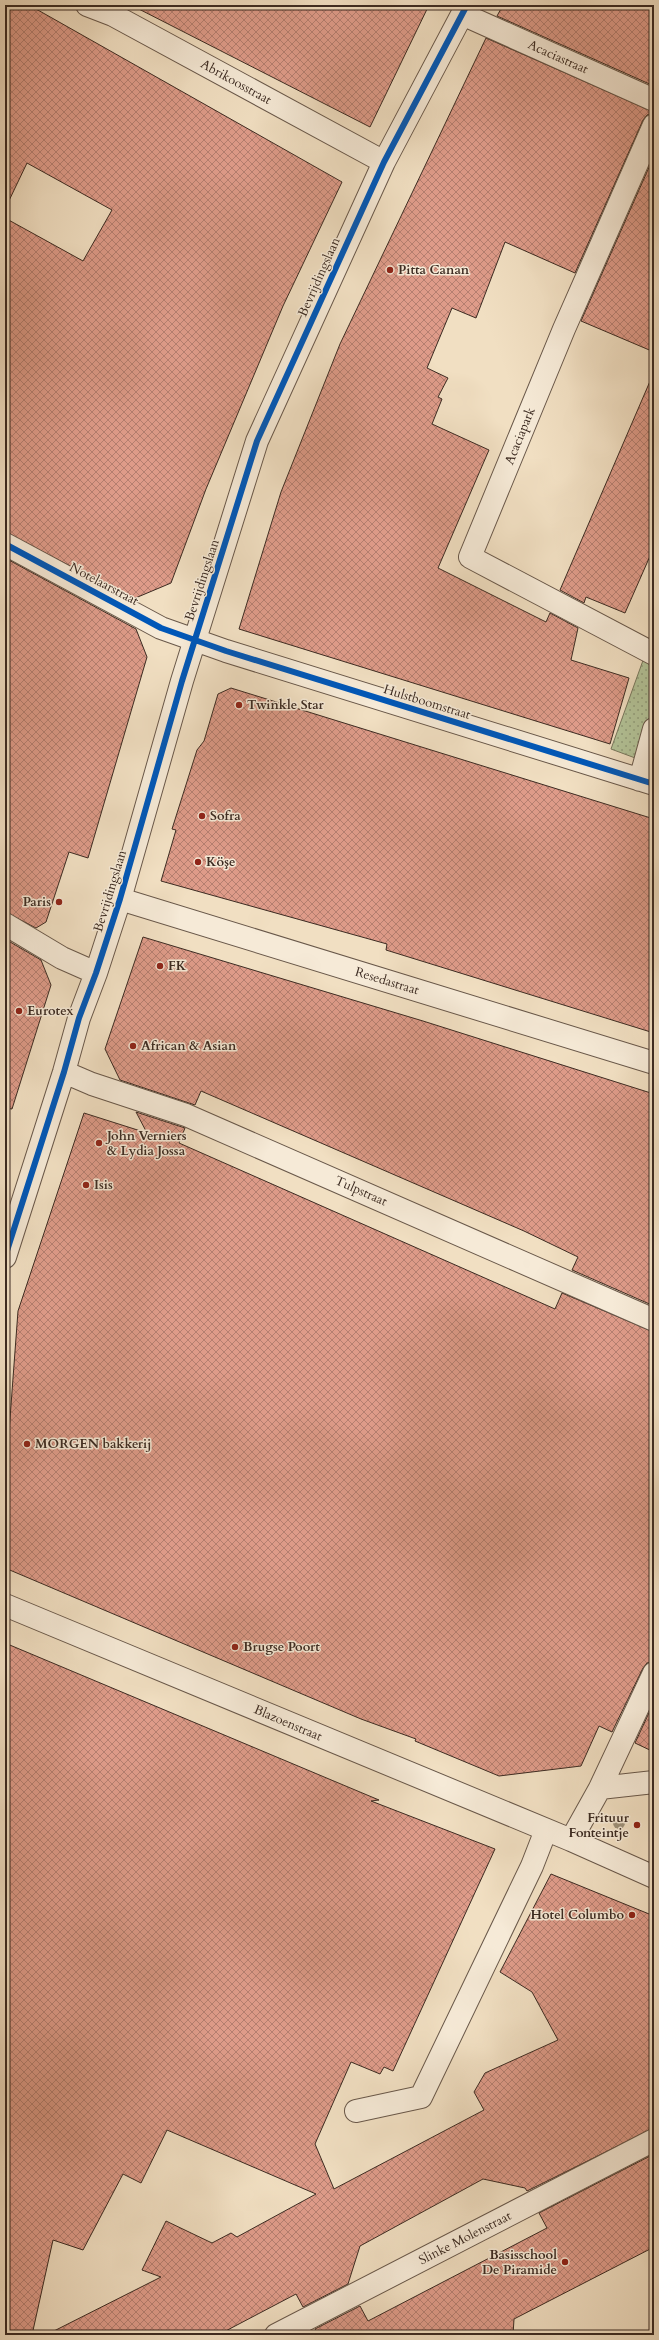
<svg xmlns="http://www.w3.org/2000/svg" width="659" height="2340" viewBox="0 0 659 2340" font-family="Cardo,serif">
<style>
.green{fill:url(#green-dots);stroke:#78775d}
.building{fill:url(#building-cross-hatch);stroke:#3c2b22}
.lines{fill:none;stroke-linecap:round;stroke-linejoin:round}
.minor-casing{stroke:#69584a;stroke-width:24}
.minor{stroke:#f6ead7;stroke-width:22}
.cycleway-casing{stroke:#f6ead7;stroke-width:8}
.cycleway{stroke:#0057b8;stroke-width:6}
.tree{fill:#9e917a}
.poi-dot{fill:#8f2418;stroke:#f6ead7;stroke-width:1.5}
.labels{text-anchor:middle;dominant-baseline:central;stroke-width:3;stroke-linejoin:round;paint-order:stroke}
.street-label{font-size:13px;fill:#3c2b22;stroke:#f6ead7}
.poi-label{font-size:13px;font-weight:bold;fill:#3c2b22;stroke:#f6ead7;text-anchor:start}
</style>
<defs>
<pattern id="green-dots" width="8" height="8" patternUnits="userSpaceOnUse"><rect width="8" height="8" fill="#b3c398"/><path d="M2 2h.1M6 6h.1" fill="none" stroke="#939f7c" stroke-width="1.8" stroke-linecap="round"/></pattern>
<pattern id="building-cross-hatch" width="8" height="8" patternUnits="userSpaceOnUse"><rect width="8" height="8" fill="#de9b89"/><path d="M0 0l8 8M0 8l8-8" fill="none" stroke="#b57f70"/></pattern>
</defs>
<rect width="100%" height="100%" fill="#f1dfc2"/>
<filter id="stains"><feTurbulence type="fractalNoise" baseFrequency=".005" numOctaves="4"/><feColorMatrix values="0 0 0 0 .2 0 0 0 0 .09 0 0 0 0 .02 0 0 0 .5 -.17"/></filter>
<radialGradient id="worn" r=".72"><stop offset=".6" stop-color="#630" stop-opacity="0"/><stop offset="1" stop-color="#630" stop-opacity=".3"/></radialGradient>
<path class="green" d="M654 630V765L611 749Z"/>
<path class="building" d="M5 5H29L342 182 283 306 206 489 171 583 133 599 5 532V218L83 261 112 210 27 163 5 209Z
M131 5H429L370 127Z
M503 5H654V86L497 16Z
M486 38 654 112 647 115 643 120 575 273 505 242 476 318 452 308 427 368 448 378 438 397 442 399 432 424 489 450 438 568 546 622 550 613 578 628 571 660 629 678 610 744 239 629 281 492 340 344Z
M654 156V352L581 321Z
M654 372V547L625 613 586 597 584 603 560 590Z
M5 558 136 629 147 657 88 858 69 852 46 922 36 928 5 912Z
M231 688 654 819V1033L386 950 387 944 161 881 176 830 172 829 197 750 204 741 218 694Z
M143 937 423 1021 654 1094V1306L572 1270 578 1257 524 1231 201 1091 195 1105 120 1080 105 1049Z
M5 939 41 960 51 985 12 1109 5 1108Z
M136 1112 185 1128 179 1143 555 1309 562 1293 654 1332V1661L647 1663 643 1668 612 1732 599 1726 581 1766 499 1776 415 1741 416 1739 361 1719 5 1568V1486L18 1311 84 1113 147 1133Z
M5 1643 379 1800 371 1801 495 1849 393 2071 384 2067 380 2074 351 2062 315 2144 334 2189 484 2110 474 2092 485 2073 558 2040 532 1992 500 1972 551 1874 654 1916V2128L527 2191 525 2188 483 2179 360 2246 348 2284 303 2307 296 2294 218 2335H46L161 2277 142 2270 166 2221 212 2243 231 2233 237 2237 316 2194 167 2130 141 2183 123 2174 83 2250 53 2240 32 2335H5Z
M654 1702V1752L635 1743Z
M654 2154V2247L514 2319 513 2335H319L315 2329 360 2306 368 2321 547 2228 539 2213Z"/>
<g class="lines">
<g class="minor-casing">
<path id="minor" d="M87 5 113 15 384 162
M462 14 654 100
M654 125 564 329 470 557 654 654
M5 544 161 628 226 651 654 784
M640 780 654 729
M120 899 654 1063
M5 924 62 958 96 973
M64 1072 92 1084 186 1115 654 1320
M5 1257 64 1072 79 1018 96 973 120 899 182 681 257 441 384 162 467 5
M5 1605 571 1840
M654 1782 600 1788 571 1840 654 1877
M600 1788 654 1673
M356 2111 421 2097 532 1866 546 1830
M276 2335 654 2140"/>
</g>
<use href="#minor" class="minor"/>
<g class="cycleway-casing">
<path id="cycleway" d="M5 544 161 628 226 651 654 784
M5 1257 64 1072 79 1018 96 973 120 899 182 681 257 441 384 162 467 5"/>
</g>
<use href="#cycleway" class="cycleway"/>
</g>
<circle class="tree" cx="619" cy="1823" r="6"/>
<g class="poi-dot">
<circle cx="390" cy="270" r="4"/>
<circle cx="239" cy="705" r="4"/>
<circle cx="202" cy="816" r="4"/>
<circle cx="198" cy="862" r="4"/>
<circle cx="59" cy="902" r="4"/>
<circle cx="160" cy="966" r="4"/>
<circle cx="19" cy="1011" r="4"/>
<circle cx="133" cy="1046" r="4"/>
<circle cx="99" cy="1143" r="4"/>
<circle cx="86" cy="1185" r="4"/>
<circle cx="27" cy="1444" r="4"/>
<circle cx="235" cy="1647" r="4"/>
<circle cx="637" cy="1825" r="4"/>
<circle cx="632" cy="1915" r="4"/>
<circle cx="565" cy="2262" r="4"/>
</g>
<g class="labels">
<g class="street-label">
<text transform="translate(558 57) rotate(24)">Acaciastraat</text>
<text transform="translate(236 82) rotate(29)">Abrikoosstraat</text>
<text transform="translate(319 277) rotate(-66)">Bevrijdingslaan</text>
<text transform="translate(520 436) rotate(-68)">Acaciapark</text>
<text transform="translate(202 580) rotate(-72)">Bevrijdingslaan</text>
<text transform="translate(104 584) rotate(28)">Notelaarstraat</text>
<text transform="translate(427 702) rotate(17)">Hulstboomstraat</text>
<text transform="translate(110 891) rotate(-73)">Bevrijdingslaan</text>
<text transform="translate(387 981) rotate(17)">Resedastraat</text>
<text transform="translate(361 1191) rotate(24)">Tulpstraat</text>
<text transform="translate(288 1723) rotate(23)">Blazoenstraat</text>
<text transform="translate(465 2238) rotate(-27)">Slinke Molenstraat</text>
</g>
<g class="poi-label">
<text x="398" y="270">Pitta Canan</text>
<text x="247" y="705">Twinkle Star</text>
<text x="210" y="816">Sofra</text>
<text x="206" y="862">Köşe</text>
<text x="51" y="902" text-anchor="end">Paris</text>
<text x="168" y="966">FK</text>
<text x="27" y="1011">Eurotex</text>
<text x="141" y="1046">African &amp; Asian</text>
<text x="107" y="1136">John Verniers<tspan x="107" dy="15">&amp; Lydia Jossa</tspan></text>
<text x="94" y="1185">Isis</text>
<text x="35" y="1444">MORGEN bakkerij</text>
<text x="243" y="1647">Brugse Poort</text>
<text x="629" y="1818" text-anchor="end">Frituur<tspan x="629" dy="15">Fonteintje</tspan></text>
<text x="624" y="1915" text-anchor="end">Hotel Columbo</text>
<text x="557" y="2255" text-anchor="end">Basisschool<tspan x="557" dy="15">De Piramide</tspan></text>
</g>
</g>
<rect width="659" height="2340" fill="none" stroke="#f1dfc2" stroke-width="20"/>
<rect x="6" y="6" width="647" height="2328" fill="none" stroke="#3c2b22" stroke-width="2"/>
<rect x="10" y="10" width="639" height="2320" fill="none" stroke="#3c2b22"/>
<rect width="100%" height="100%" filter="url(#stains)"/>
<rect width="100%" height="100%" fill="url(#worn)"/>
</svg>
